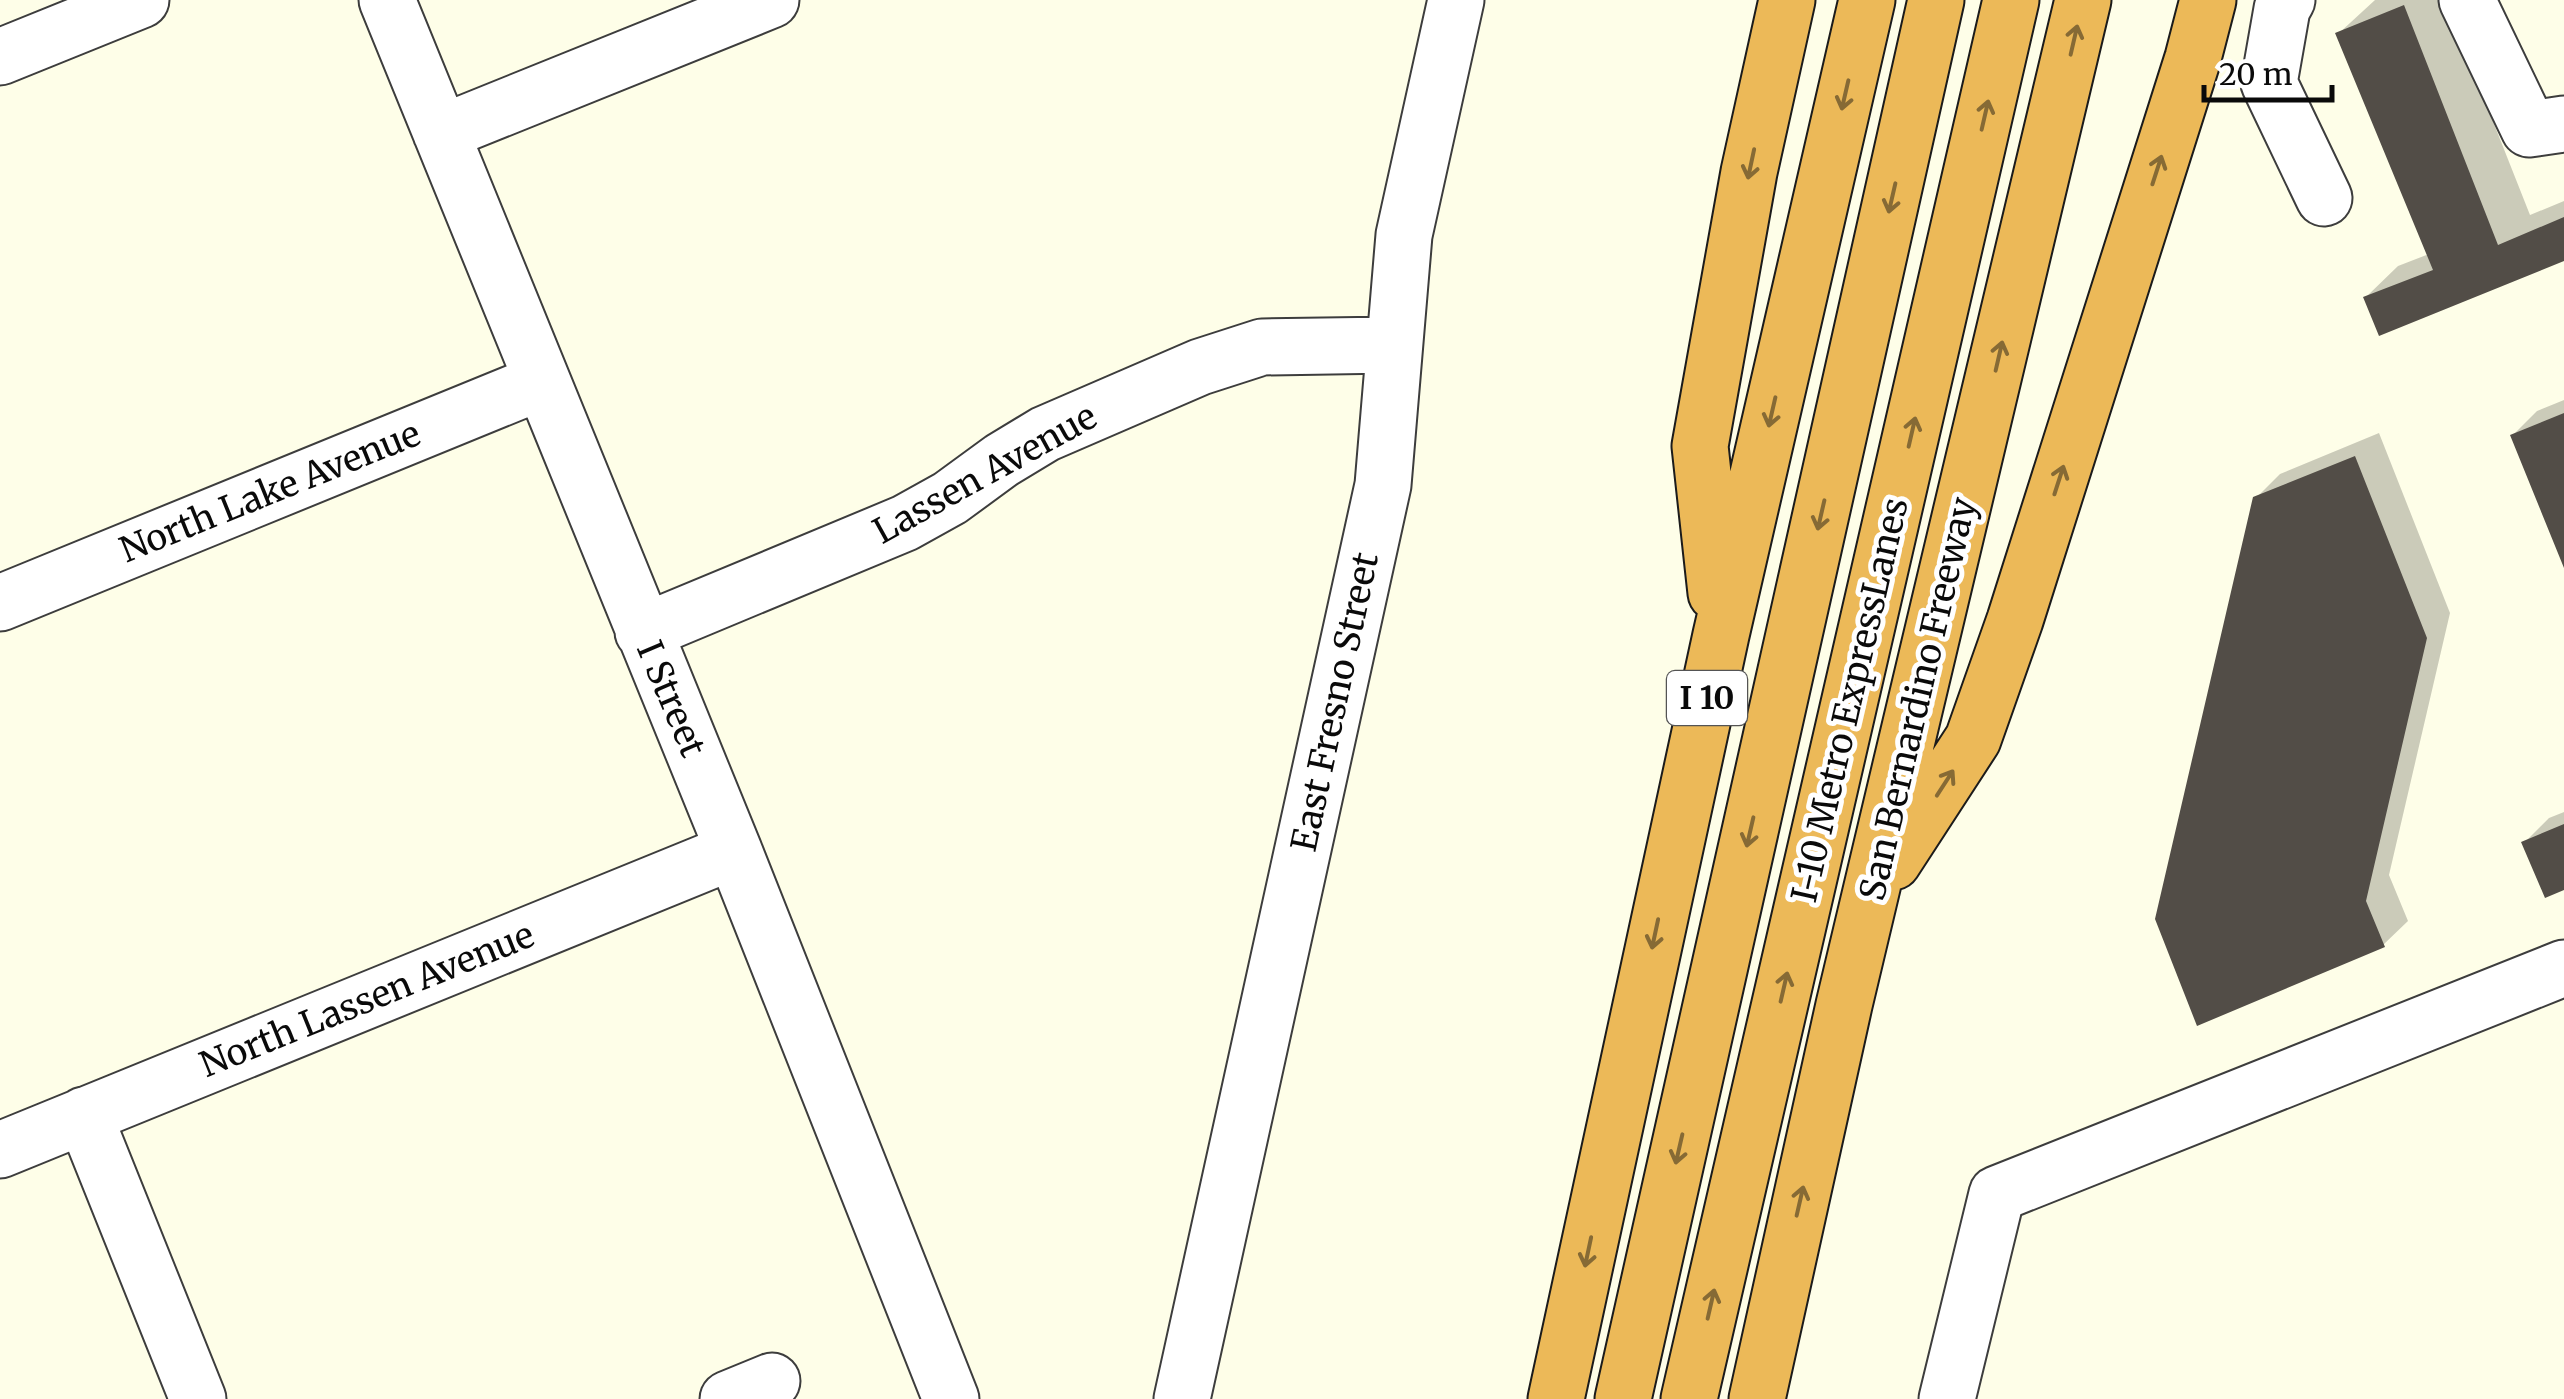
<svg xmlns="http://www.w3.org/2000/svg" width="2564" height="1399" viewBox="0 0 2564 1399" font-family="Merriweather,serif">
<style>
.shadow{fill:#0003}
.building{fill:#524d47}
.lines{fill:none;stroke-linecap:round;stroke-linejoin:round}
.minor-casing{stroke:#3d3d3d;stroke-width:59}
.highway-casing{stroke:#1b1b1b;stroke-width:59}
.minor{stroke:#fff;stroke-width:55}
.highway{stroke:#ecb958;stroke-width:55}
.oneway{stroke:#866a35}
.labels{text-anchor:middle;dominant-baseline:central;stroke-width:10;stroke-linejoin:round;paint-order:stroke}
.shield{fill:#fff;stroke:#545454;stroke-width:2.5}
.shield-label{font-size:32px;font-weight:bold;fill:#0a0a0a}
.street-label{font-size:35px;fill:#0a0a0a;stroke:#fff}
</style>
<rect width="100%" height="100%" fill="#fefee8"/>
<path class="shadow" d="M2375 0H2445L2530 215 2564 201V258L2366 297 2398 266 2429 254 2338 34Z
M2564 400V562L2513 435 2537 411Z
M2379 433 2450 613 2389 875 2408 921 2383 945 2198 1023 2255 499 2280 474Z
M2564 812V887L2524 843 2549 818Z"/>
<path class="building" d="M2404 5 2498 245 2564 217V261L2379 336 2363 297 2433 270 2335 33Z
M2564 413V568L2510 435Z
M2355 456 2427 638 2366 901 2385 947 2197 1026 2155 919 2253 497Z
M2564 824V890L2545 898 2521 842Z"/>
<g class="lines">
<g class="minor-casing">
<path id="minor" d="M387 0 734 851 951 1399
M2287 0 2282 9 2269 83 2324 198
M2467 0 2529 129 2564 124
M0 57 141 0
M441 133 771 0
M0 603 541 382
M643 632 905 523 950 498 1002 460 1045 434 1200 367 1262 347 1393 345
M84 1115 198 1399
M0 1150 734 851
M728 1399 772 1381
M1182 1399 1383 485 1404 235 1456 0
M1947 1399 1997 1194 2564 968"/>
</g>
<g class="highway-casing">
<path id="highway" d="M1716 593 1700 446 1749 172 1787 0
M1893 862 1973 739 2015 620 2193 58 2208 0
M1556 1399 1721 635 1867 0
M1623 1399 1936 0
M1689 1399 2011 0
M1757 1399 1844 1005 2083 0"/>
</g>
<use href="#minor" class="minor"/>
<use href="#highway" class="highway"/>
</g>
<defs><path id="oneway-shaft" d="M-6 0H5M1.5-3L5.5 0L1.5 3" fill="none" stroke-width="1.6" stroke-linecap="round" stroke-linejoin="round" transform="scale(2.5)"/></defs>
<g class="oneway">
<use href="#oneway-shaft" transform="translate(2074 40) rotate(-77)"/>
<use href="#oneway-shaft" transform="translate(1845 95) rotate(103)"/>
<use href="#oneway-shaft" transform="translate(1985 115) rotate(-77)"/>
<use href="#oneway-shaft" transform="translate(1751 164) rotate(102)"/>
<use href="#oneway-shaft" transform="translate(2157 170) rotate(-72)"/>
<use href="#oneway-shaft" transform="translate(1892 198) rotate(103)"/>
<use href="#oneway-shaft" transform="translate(1999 356) rotate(-77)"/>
<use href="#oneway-shaft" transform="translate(1772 412) rotate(103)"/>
<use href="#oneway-shaft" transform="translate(1912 432) rotate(-77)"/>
<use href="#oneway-shaft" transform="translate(2059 480) rotate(-72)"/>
<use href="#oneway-shaft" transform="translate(1821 515) rotate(103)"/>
<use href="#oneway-shaft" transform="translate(1945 783) rotate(-57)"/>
<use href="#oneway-shaft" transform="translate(1750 832) rotate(103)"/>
<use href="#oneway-shaft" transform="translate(1655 934) rotate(102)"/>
<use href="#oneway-shaft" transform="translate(1784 987) rotate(-77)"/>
<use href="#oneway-shaft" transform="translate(1679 1149) rotate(103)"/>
<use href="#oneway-shaft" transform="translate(1800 1201) rotate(-77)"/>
<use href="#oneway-shaft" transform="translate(1588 1252) rotate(102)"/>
<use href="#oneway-shaft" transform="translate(1711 1304) rotate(-77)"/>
</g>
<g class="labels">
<rect class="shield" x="1667" y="671" width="80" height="54" rx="8"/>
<g class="shield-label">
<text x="1707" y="698">I 10</text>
</g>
<g class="street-label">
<text transform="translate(985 474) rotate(-29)">Lassen Avenue</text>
<text transform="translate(270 492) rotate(-22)">North Lake Avenue</text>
<text transform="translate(671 699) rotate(67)">I Street</text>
<text transform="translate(1918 699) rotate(-77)">San Bernardino Freeway</text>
<text transform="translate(1850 700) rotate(-77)">I-10 Metro ExpressLanes</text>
<text transform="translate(1335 702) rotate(-78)">East Fresno Street</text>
<text transform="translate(367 1000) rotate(-22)">North Lassen Avenue</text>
</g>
</g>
<path d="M2204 85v15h128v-15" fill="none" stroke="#0a0a0a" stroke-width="5"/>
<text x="2219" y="85" font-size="30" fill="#0a0a0a" stroke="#ffffff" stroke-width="8" paint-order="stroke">20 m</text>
</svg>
